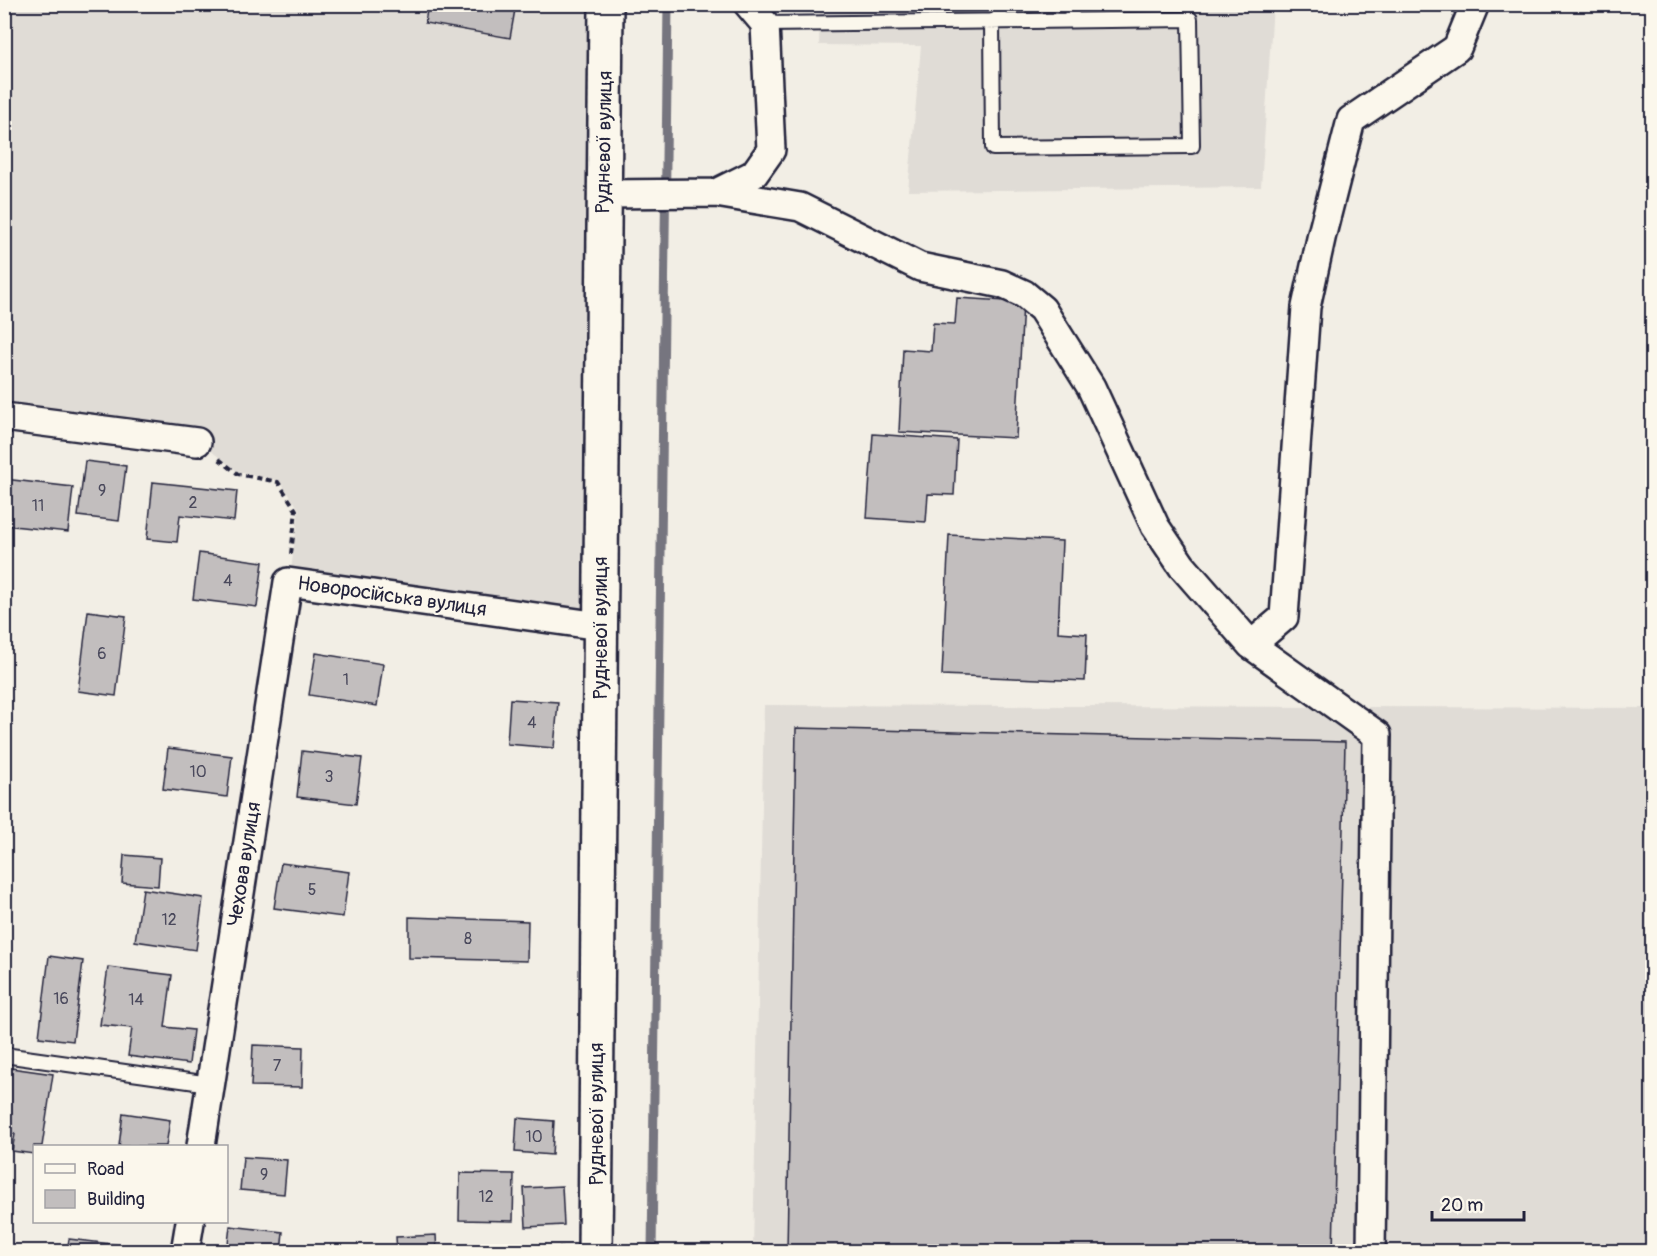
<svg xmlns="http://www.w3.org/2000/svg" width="1657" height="1256" viewBox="0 0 1657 1256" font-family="Pangolin,sans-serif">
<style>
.built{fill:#e0dcd6}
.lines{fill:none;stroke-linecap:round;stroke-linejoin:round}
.stream{stroke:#76747f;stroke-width:9}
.building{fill:#c2bebe;stroke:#22223b;stroke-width:1.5}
.service-casing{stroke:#22223b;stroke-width:18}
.minor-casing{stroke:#22223b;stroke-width:32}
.tertiary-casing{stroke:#22223b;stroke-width:38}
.path{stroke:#22223b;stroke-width:4;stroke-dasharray:6 4.5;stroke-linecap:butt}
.service{stroke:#fbf7ec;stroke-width:14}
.minor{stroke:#fbf7ec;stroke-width:27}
.tertiary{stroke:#fbf7ec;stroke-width:33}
.labels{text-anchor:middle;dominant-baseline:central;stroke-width:4.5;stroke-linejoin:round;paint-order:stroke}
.number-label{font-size:16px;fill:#4a495c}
.street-label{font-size:20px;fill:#22223b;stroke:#fbf7ec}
</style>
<rect width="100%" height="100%" fill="#f2eee5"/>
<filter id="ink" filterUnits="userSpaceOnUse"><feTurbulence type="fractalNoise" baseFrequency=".0167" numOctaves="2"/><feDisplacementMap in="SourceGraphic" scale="12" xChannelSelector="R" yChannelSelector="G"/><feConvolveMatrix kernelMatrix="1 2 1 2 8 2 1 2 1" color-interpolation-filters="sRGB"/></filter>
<g filter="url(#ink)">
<path class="built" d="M5 5H592L589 619 290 578 299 509 280 481 238 472 197 440 5 414Z
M820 5H1273L1261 187 908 191 921 46 819 45Z
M764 705 1652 708V1251L753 1252Z"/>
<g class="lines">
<path class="stream" d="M652 1252 668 4"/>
</g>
<path class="building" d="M428 4H516L510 38 425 23Z
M957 298 1023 302 1016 438 899 432 903 349 931 351 933 323 955 324Z
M873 434 957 440 954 495 928 494 926 522 867 518Z
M85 461 126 466 119 521 78 516Z
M4 479 73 487 68 532 4 525Z
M153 482 237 491 234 521 180 515 177 542 147 539Z
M949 535 1062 541 1058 632 1087 634 1085 681 942 675Z
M199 553 263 562 257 607 193 599Z
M88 611 126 616 116 696 78 691Z
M316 653 383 664 377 706 309 695Z
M510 699 558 702 554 748 507 744Z
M796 728 1345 742 1333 1252H787Z
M168 748 232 756 227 797 163 789Z
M302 751 362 758 356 804 297 797Z
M124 855 160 858 158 886 122 883Z
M281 863 349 872 343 917 274 908Z
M143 889 203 898 196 950 135 941Z
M409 917 528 921 527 961 409 958Z
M49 956 83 961 73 1041 39 1037Z
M108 967 172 975 165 1027 193 1030 189 1064 128 1056 132 1028 100 1025Z
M253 1045 303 1047 302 1087 251 1086Z
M4 1067 53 1074 42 1146H34V1154L12 1151 15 1134 4 1133Z
M123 1113 170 1120 166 1146H119Z
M517 1118 554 1121 552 1155 515 1152Z
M243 1157 287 1160 284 1194 240 1190Z
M460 1173 514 1174 513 1221 459 1220Z
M562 1186 564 1225 526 1227 524 1188Z
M230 1226 283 1232 281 1252H227Z
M436 1235 437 1252H397L396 1237Z
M69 1239 153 1249V1252H67Z
M562 1248V1252H496V1250Z"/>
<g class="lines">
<g class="service-casing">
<path id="service" d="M999 4 1000 21
M1071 4 1072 20
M765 24C906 23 1048 22 1190 19L1192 146 993 148 992 21
M4 1055 210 1084"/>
</g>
<g class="minor-casing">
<path id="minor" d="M716 193 754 174 771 150 765 24 748 4
M604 194 716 193 800 207 920 267 1002 284 1024 294 1042 309 1091 387 1155 526 1182 566 1251 645 1377 735 1371 1252
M4 417 197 442
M1251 645 1284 617 1306 307 1322 234 1351 120 1457 48 1475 4
M201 1146 288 582 600 626
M185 1252 190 1222"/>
</g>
<g class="tertiary-casing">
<path id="tertiary" d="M595 1252 606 4"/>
</g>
<path class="path" d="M219 459 238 474 278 482 296 510 291 554"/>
<use href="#service" class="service"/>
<use href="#minor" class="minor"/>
<use href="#tertiary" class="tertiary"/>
</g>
</g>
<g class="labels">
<g class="number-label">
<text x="102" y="491">9</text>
<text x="193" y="503">2</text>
<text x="38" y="506">11</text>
<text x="228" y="581">4</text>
<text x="102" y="654">6</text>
<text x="346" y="680">1</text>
<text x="532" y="723">4</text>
<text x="198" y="772">10</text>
<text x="329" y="777">3</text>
<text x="312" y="890">5</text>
<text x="169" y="920">12</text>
<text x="468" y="939">8</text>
<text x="61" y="999">16</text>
<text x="136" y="1000">14</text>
<text x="277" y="1066">7</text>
<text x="534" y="1137">10</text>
<text x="264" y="1175">9</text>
<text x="486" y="1197">12</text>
</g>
<g class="street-label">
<text transform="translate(604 142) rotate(-89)">Руднєвої вулиця</text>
<text transform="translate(392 596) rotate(8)">Новоросійська вулиця</text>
<text transform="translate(600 628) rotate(-90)">Руднєвої вулиця</text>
<text transform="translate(244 864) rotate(-81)">Чехова вулиця</text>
<text transform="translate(596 1114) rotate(-90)">Руднєвої вулиця</text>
</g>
</g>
<rect width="1657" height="1256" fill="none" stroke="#fbf7ec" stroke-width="24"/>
<rect x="12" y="12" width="1633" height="1232" fill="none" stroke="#22223b" stroke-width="2" filter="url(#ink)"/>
<rect x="33" y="1145" width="195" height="78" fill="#fbf7ec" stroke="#a4a2a5" stroke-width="1.5"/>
<rect x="45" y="1164" width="30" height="9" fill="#fbf7ec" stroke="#a4a2a5" stroke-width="1.5"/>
<text x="87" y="1175" font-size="18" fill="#22223b">Road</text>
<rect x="45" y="1190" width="30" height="18" fill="#c2bebe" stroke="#a4a2a5" stroke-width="1.5"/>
<text x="87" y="1205" font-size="18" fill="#22223b">Building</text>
<path d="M1432 1211v9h92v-9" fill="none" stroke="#22223b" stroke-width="3"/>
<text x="1441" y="1211" font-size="18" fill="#22223b" stroke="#fbf7ec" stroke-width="4.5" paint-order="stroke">20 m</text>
</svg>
